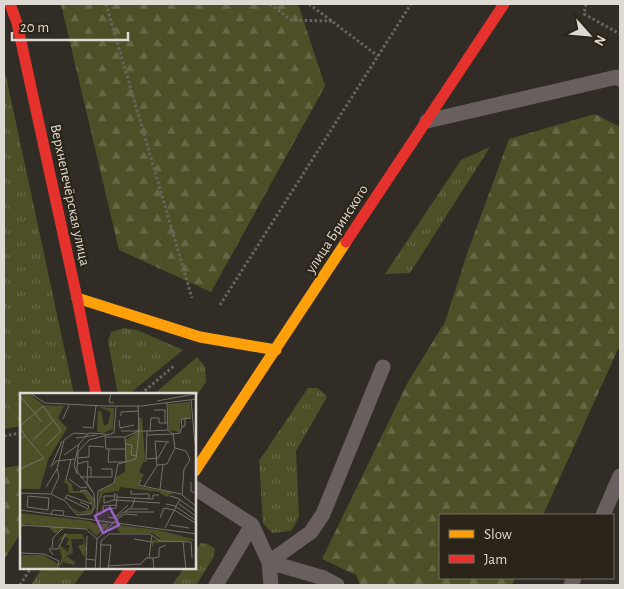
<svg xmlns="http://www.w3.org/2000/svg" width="624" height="589" viewBox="0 0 624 589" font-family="'Alegreya Sans',sans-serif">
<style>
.grass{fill:url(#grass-tufts)}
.forest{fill:url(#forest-firs)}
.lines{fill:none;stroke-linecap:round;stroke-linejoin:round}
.path{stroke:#6a6362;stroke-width:3;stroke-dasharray:2.5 2.5;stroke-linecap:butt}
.lane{stroke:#685f5e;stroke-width:15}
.slow{stroke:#ff9f0a;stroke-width:11}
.jam{stroke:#e5322d;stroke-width:11}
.labels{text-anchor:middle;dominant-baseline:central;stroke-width:4.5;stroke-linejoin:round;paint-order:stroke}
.street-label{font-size:15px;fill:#ded9d2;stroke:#2b2418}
.inset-road{fill:none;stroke:#76726b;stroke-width:1}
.view{fill:#9960c5;fill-opacity:0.15;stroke:#9960c5;stroke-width:2.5}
.inset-edge{fill:none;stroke:#ded9d2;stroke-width:2.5}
</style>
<defs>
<pattern id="grass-tufts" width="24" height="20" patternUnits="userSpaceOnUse" patternTransform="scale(1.25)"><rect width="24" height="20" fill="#4d5027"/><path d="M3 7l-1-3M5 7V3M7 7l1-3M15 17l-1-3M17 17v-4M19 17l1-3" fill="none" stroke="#666945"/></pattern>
<pattern id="forest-firs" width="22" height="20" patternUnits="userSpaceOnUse" patternTransform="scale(1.25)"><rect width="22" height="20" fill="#4d5027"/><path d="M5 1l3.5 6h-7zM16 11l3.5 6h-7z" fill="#666945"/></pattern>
</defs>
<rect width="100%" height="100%" fill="#312d26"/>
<path class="grass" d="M4 67 74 394H21V426L4 429Z
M490 147 410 273 385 274 461 160Z
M124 328 137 330 183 350 129 394H118L108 341 111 332Z
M197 357 205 367 206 382 195 398V394H154Z
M308 388H318L327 397 296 451 299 517 291 531 272 533 263 523 259 461Z
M201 543 208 544 215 549 213 558 196 585H172L184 568H195V551Z
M42 568H86L74 585H31Z"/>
<path class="forest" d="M61 4H298L325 86 211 292 119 250Z
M595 114 620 127V345L543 515H440V578H515L512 585H360L356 575 322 559 408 382 445 322 468 251 509 139Z
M21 465V532L4 560V468Z"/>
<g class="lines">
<path class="path" d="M106 4 192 298
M270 4 291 20 332 21
M309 4 378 56
M586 4 584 14 620 34
M220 305 411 4
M141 394 175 365
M4 436 21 433
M20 585 31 568"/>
<path class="lane" d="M427 121 617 77 620 79
M195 488 252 525 269 562 271 585
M603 515 620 476
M269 562 311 532 323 514 383 367
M269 562 324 578 337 585
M216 585 252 525
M571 585 574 578"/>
<path class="slow" d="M77 298 200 337 276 350
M195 471 346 242"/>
<path class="jam" d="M10 4 17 23 77 298 96 394
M346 242 504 4
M119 585 131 568"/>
</g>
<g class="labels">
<g class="street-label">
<text transform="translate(70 195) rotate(78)">Верхнепечёрская улица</text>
<text transform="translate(337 229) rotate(-57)">улица Бринского</text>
</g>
</g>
<g transform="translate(20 393)">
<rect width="176" height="176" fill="#312d26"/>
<path d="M170 9 171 25 160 27V39L149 37 148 11ZM119 25H122L125 67 128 69H123L119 79 124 82 117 93 154 100 146 104 139 99 100 94 99 98 83 100 78 115 80 97 94 91 96 84 105 79 106 47 117 39ZM0 162H23L38 171 35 176 0 177Z" fill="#4d5027"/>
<path d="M79 14 94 15 93 36 83 40 77 39 78 19 81 18 84 33 88 31 91 19ZM46 86 52 91 53 98H66L74 108V116L70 121 57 120 51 113 59 119 72 116V112L63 100H49L48 92 43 89ZM0 120 69 128 78 132 88 130V133L76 143 70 136 46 135 35 141 29 134 6 131 0 135ZM95 132 139 137 176 147 134 150 132 155V147L141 146 132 140H100ZM44 141H63L66 156 64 164 58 153 64 151 63 146H51L53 160 46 163 55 169 54 172 43 169 38 176 42 164 38 151 48 159 50 152H46L49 146 46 144 37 149Z" fill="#4d5027"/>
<path d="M0 0H8L24 12 44 13 38 25 47 35 28 67 20 96H0Z" fill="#4d5027"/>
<path class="inset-road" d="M10 0 25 10 85 13H121L177 6M0 3 22 29M171 7 175 51M137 8 175 1M94 10 89 9 91 0H97M147 10 148 37 153 41 160 40 162 34M23 13 41 38 26 53M134 17H145V30M101 23V19L119 18M43 26 49 12M165 26V33L162 34 161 27 162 26 171 25M99 27 100 35 114 32M148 30H139V25H131L130 38 148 37M0 33 23 13M0 34 5 43 0 45M63 34 73 35 76 13M101 38H119L118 13M127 38 126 66 138 65 147 49M127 42 153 41 155 55M105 44 119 38M56 45 77 42M13 47 33 28M105 51 112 52 111 62 117 63M89 56 88 69H105M44 62 58 52M57 65 69 64V53L84 54M105 69 106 67 105 44H85L86 56H105M57 71 68 68 67 90 73 99M33 72 36 68 55 66M137 72 147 71 155 55 166 58 170 67 164 76 162 102 177 114M31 74 42 48M0 76 24 65 5 43M57 81 54 72 59 51 69 40 86 41M60 84H71V74H68M71 84H92V76H81M49 86 61 95 67 94M46 87 51 67M121 87 118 92 161 101M171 89V98L177 101M124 93 137 73 135 48 149 49M26 94 37 76M140 96 143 72M111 97V101H129V106M60 98 66 97 74 107M0 100 31 101 45 108 57 122M95 100 94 107 140 110M31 101 39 84 37 76 44 47 54 40 68 41M8 103 29 105 28 117 7 114ZM97 104 115 105M46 105 68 116 69 113 60 109M45 106 47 102 72 111M94 107 84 110V103H95M160 107 177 119M146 111 155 113 177 128M159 111 177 124M110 116H128M0 117 177 141M83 117 96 115 97 101M83 117V113L96 112M105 119H134M31 121 33 117 44 118 43 122M57 122 71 121 75 114 74 101 57 78 58 59 69 47 94 40 96 14M77 122 78 98 94 90 98 71 116 66 119 38H130M88 124 95 125 112 114 115 105 133 106V102H139M95 124 108 112M140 125 144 115 154 117 177 131M97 126 105 121 117 122M0 132 66 136 77 146M150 132 169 135M145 135 160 106 150 103M114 146 131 149M163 149 166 177M80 152H91L88 177M32 155 33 145 42 136M0 160 24 161 39 168 37 177M33 162 29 156H38L46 140M129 165 132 142M133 165 139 164V155L146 152M66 166 67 143M88 173 121 171 126 165H133L134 177M66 177V166L75 167M75 177 77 146 95 128M80 177 81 148 89 141H130L140 148 171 149 172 165"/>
<path class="view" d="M90 115 99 132 83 140 75 123Z"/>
<rect width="176" height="176" class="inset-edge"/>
</g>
<rect width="624" height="589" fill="none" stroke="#ded9d2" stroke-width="10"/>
<rect x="439" y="514" width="175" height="65" fill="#2b2418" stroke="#736c62"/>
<rect x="449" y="530" width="25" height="8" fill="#ff9f0a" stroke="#736c62"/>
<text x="484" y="539" font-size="15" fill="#ded9d2">Slow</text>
<rect x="449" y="555" width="25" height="8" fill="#e5322d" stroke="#736c62"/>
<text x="484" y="564" font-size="15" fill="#ded9d2">Jam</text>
<g transform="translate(589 35) rotate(117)" stroke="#2b2418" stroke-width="4" paint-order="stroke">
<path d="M0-4L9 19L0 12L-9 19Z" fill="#ded9d2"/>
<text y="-8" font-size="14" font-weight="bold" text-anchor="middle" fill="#ded9d2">N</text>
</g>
<path d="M12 32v8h116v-8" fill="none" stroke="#ded9d2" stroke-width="2.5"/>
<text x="20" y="32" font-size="15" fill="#ded9d2" stroke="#2b2418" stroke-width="4" paint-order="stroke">20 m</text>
</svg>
